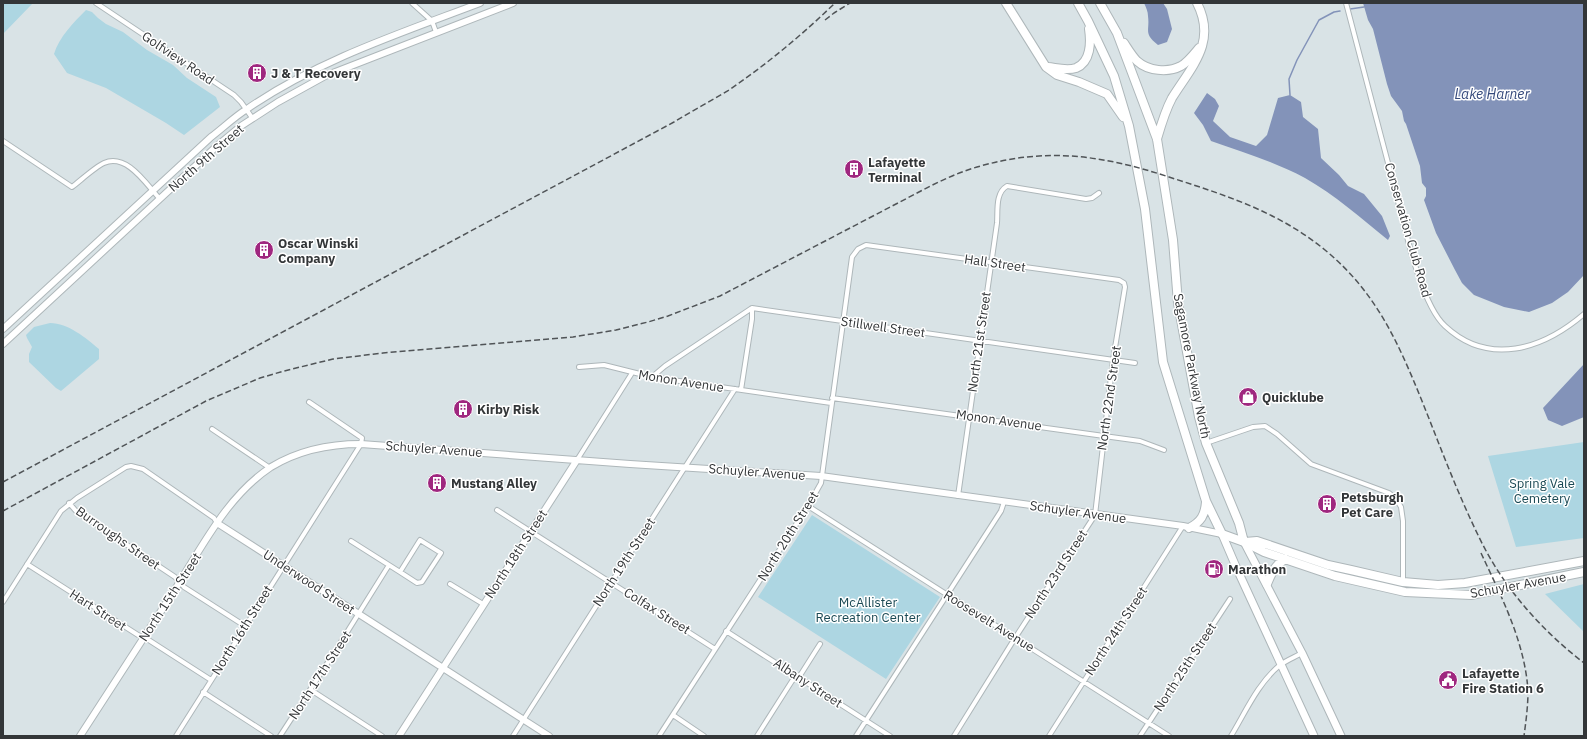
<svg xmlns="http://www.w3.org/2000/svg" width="1587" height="739" viewBox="0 0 1587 739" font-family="'IBM Plex Sans',sans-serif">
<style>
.green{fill:#add6e2}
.water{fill:#8393b9}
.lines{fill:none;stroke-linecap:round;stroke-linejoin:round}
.stream{stroke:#8393b9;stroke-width:1.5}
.street-casing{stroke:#aeb7ba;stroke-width:6}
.secondary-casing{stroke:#aeb7ba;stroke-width:8}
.primary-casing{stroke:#aeb7ba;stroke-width:9}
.highway-casing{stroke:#aeb7ba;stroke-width:10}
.street{stroke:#fff;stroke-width:4}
.secondary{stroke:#fff;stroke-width:6}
.primary{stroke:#fff;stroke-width:7}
.highway{stroke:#fff;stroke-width:8}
.rail{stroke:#505457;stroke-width:1.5;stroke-dasharray:6 3;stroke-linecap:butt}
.labels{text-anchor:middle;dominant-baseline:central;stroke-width:3;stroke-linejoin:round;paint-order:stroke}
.street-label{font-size:13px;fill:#333638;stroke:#fff}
.poi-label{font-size:13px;font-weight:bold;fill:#333638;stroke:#fff;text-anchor:start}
.park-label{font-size:13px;fill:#1a4954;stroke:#fff}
.water-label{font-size:14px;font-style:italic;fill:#35497c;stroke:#fff}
</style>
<rect width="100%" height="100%" fill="#d9e3e6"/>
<path class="green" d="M3 3H33L3 34Z
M86 10 92 12 98 18 106 24 123 32 147 50 173 65 187 78 216 97 220 107 184 135 166 123 106 88 67 73 54 54C59 37 74 22 86 10Z
M50 323C68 323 86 338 99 349V359L61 391 56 388 29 362V354L32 347 27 338 26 335 34 327Z
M1584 442V538L1516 547 1488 456Z
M812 515 940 597 886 679 758 597Z
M1584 584V632L1545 594Z"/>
<path class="water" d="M1144 3H1163L1167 9 1172 29 1167 42 1158 45C1143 33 1150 31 1148 16 1148 12 1146 7 1144 3Z
M1363 3H1584V275L1568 292 1552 303 1529 312 1504 307 1474 295 1462 283 1455 270 1436 233 1424 200 1426 196V188L1422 183 1420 166 1406 124 1404 121 1402 111 1391 96 1387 84 1373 29 1368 20Z
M1207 93 1215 99 1219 106 1213 121 1230 137 1256 146 1267 135 1278 98 1290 95 1301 102 1303 117 1318 129 1321 158 1339 175 1348 186 1364 194 1382 216 1390 236 1388 240C1361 218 1335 195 1305 178 1275 162 1242 152 1211 141L1203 125 1194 113Z
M1584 364V417L1562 426 1548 420 1543 408Z"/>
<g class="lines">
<path class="stream" d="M1350 9 1364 7
M1290 95 1289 79 1297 60 1319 20 1334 12 1340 11"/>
<g class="street-casing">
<path id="street" d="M96 3 234 95 241 102 253 119
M412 3 432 21 436 32
M1346 3C1362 63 1377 122 1393 182 1403 218 1419 302 1445 326 1489 367 1543 349 1584 314
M3 141 72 187C80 181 95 167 104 163 127 153 146 184 160 199
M579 367 604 365 652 377 831 403
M652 377 665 366 752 308 1135 363
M741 390 752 319V308
M832 398 1104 436 1140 441 1164 450
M212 429 270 468
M1206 443 1253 427 1265 426 1277 434 1311 464 1389 493 1396 499 1401 507 1403 521V582
M577 460 632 373
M958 496 997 223C998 211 995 193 1007 186L1086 199 1092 198 1099 193
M69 503 76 511 175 577 184 587 245 626
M808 506 1169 736
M497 510 715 649
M420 540 441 553 422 582 417 583 400 572Z
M351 541 400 572
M27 564 138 635 144 637 211 680
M450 584 483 604
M3 602 61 511 77 498 126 467 131 466 143 469 214 518 217 523
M726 631 890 736
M311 690 382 736
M203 692 271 736
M673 715 704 736
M176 736 361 444 362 438 309 402
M280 736 334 653 389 565
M513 736 735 389
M659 736 808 506 821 483 852 257 858 249 866 245 1119 280 1124 283 1125 287 1113 360 1095 515 1015 638 954 736
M757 736 792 681 801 674 820 644
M856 736 1001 511 1004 502
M1049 736 1183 526
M1140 736 1230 599
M1231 736C1245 713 1258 683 1280 665 1287 660 1295 657 1302 653"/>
</g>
<g class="secondary-casing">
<path id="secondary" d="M3 329 211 137C223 128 234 117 247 109 318 60 401 33 480 3
M3 344 218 145 241 126 278 102 325 76 513 3
M217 523 549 736
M80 736C111 688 143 639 174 591 202 547 227 496 271 467 299 450 328 444 361 444L630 464 821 476 1183 526 1222 534
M399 736 577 460"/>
</g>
<g class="primary-casing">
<path id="primary" d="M1222 534 1237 569 1314 736
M1244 542 1302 653 1341 736"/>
</g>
<g class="highway-casing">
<path id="highway" d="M1006 3 1046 67 1057 75 1079 82 1107 94 1123 117
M1078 3 1088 21 1114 76 1129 126 1145 209 1163 362 1206 501 1222 534 1244 542 1264 552 1335 576 1405 592 1471 595 1584 572
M1100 3 1117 33 1157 139 1173 240 1178 303 1199 417 1206 443 1239 523 1244 542
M1124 43C1128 49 1132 56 1137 61 1148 71 1168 73 1181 66 1188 62 1194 54 1199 48
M1048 67C1057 68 1067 71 1076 68 1091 62 1091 42 1089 29
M1157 139C1161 125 1165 111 1172 98 1192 66 1217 42 1197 3
M1189 528C1201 522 1205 515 1206 502
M1245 542 1257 541 1328 565 1351 570 1403 582 1438 585 1465 583 1584 561
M1267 584C1271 574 1275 565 1285 559"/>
</g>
<use href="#street" class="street"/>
<use href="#secondary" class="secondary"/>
<use href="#primary" class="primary"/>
<use href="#highway" class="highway"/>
<path class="rail" d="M825 20 834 13 850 3
M3 482 674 122C692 111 711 101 729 90 767 64 802 35 835 3
M3 511 206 401 260 378 284 371 333 359 383 353 573 337 616 330 648 322 668 316 720 296 917 193C936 183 956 173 977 167 1046 147 1102 155 1169 177 1225 195 1279 212 1325 250 1376 292 1398 342 1422 401 1440 446 1457 492 1478 535 1502 586 1540 629 1584 663
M1481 553C1501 596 1525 642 1528 691 1528 706 1526 721 1524 736"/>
</g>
<defs>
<g id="building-disc" transform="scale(1)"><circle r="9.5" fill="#9f277f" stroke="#fff"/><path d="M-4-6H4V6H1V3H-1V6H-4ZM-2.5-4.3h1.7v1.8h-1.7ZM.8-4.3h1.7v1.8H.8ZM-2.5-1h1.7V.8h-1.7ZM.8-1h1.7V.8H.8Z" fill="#fff"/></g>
<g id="shop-disc" transform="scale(1)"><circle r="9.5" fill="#9f277f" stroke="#fff"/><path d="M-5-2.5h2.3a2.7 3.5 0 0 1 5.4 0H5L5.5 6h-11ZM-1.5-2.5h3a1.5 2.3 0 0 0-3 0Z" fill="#fff"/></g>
<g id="fuel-disc" transform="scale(1)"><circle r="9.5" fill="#9f277f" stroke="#fff"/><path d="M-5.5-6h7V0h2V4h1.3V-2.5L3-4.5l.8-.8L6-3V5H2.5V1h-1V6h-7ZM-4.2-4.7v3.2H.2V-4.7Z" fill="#fff"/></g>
<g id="civic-disc" transform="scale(1)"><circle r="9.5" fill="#9f277f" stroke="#fff"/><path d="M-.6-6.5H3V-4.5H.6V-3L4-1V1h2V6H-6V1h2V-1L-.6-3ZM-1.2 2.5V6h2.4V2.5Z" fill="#fff"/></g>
</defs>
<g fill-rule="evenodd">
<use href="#building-disc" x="257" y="73"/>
<use href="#building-disc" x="854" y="169"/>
<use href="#building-disc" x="264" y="250"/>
<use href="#shop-disc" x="1248" y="397"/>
<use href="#building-disc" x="463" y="409"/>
<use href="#building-disc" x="437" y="483"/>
<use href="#building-disc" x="1327" y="504"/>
<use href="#fuel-disc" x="1214" y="569"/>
<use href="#civic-disc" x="1448" y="680"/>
</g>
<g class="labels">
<g class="street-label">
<text transform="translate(178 58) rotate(34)">Golfview Road</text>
<text transform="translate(206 158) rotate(-41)">North 9th Street</text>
<text transform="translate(1408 230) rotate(74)">Conservation Club Road</text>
<text transform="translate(995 263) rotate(8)">Hall Street</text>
<text transform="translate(883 327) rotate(8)">Stillwell Street</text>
<text transform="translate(979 342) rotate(-82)">North 21st Street</text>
<text transform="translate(1192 366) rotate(79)">Sagamore Parkway North</text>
<text transform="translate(681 381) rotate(9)">Monon Avenue</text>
<text transform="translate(1109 398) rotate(-82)">North 22nd Street</text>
<text transform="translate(999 420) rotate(8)">Monon Avenue</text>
<text transform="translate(434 449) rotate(4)">Schuyler Avenue</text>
<text transform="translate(757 472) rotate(4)">Schuyler Avenue</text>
<text transform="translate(1078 512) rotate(8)">Schuyler Avenue</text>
<text transform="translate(788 536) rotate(-58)">North 20th Street</text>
<text transform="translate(118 538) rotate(35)">Burroughs Street</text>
<text transform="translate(516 554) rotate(-57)">North 18th Street</text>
<text transform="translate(624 562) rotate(-57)">North 19th Street</text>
<text transform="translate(1056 574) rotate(-57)">North 23rd Street</text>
<text transform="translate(309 582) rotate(33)">Underwood Street</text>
<text transform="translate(1518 585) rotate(-10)">Schuyler Avenue</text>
<text transform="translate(170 597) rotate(-57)">North 15th Street</text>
<text transform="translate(98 610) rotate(33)">Hart Street</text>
<text transform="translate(657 611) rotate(32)">Colfax Street</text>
<text transform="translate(989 621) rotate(32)">Roosevelt Avenue</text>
<text transform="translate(242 630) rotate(-58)">North 16th Street</text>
<text transform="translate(1116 631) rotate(-57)">North 24th Street</text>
<text transform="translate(1185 667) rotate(-57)">North 25th Street</text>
<text transform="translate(320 675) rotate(-57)">North 17th Street</text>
<text transform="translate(808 683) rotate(33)">Albany Street</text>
</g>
<g class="poi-label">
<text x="271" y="73">J &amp; T Recovery</text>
<text x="868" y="162">Lafayette<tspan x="868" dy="15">Terminal</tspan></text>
<text x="278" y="243">Oscar Winski<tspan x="278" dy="15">Company</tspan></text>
<text x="1262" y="397">Quicklube</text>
<text x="477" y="409">Kirby Risk</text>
<text x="451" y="483">Mustang Alley</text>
<text x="1341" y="497">Petsburgh<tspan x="1341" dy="15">Pet Care</tspan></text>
<text x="1228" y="569">Marathon</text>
<text x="1462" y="673">Lafayette<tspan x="1462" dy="15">Fire Station 6</tspan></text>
</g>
<g class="park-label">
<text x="1542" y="483">Spring Vale<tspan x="1542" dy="15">Cemetery</tspan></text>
<text x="868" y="602">McAllister<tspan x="868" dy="15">Recreation Center</tspan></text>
</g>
<g class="water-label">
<text x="1492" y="94">Lake Harner</text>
</g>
</g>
<rect width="1587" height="739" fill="none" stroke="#333638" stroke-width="8"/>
</svg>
